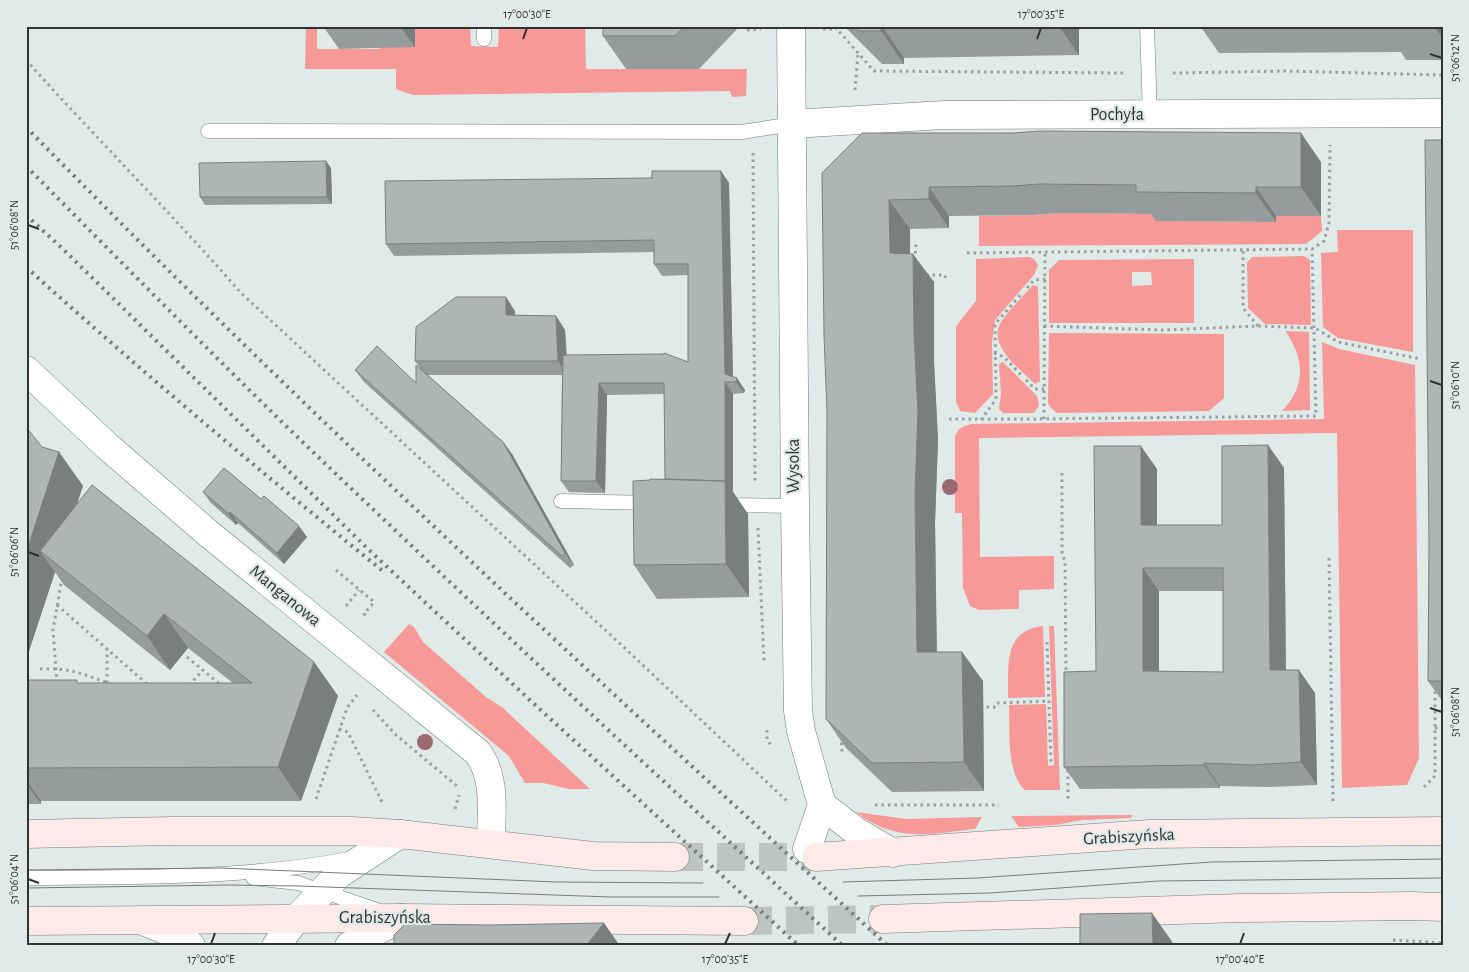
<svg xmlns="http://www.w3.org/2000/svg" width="1469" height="972" viewBox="0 0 1469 972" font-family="'Alegreya Sans',sans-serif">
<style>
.green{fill:#f69997;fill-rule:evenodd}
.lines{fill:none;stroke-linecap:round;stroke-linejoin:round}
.secondary-tunnel{stroke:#bdc5c4;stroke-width:28;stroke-dasharray:28 14;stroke-linecap:butt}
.lane-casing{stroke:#737c7a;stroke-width:15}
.street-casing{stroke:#737c7a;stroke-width:29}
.secondary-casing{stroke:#737c7a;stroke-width:29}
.path{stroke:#989f9e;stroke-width:3;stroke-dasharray:2.5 4;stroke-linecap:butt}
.lane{stroke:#fff;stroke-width:14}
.street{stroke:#fff;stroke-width:28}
.secondary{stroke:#feeae9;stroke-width:28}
.tram{stroke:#777c7c;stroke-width:1}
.rail{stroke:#777c7c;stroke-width:4;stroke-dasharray:2.5 5;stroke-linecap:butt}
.tree{fill:#9a6971}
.wall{fill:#959d9c;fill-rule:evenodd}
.shaded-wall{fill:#797f7f}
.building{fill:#adb6b5;stroke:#797f7f;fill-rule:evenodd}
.ticks{fill:none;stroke:#303333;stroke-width:2}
.labels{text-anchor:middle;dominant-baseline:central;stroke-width:4.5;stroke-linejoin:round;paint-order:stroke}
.street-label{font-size:18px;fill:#303333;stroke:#e0eae8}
.neatline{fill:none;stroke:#303333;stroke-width:2}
.ticks-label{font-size:12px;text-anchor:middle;fill:#303333}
</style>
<rect width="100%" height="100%" fill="#e0eae8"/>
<path class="green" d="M306 26H317V49H379L415 26H470L471 46 498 47 499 26H585L586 69H747L746 96 732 97 730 91 413 95 396 89V69H305Z
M1059 213 1156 214V221L1276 222V216H1321L1322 231 1306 244 979 246V216L1033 215Z
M1337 230H1413V352L1338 338 1323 327 1321 253 1338 252Z
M1304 256 1310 260 1311 325 1265 324 1248 308 1247 263 1252 257Z
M1029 257 1034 259 1038 265 1034 275 995 320 992 343 993 394 975 413 960 411 956 402V326L976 301V259Z
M1194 259V323H1049V270L1059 260ZM1132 272H1151L1152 285 1132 286Z
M1033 285 1038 287 1040 381 1035 384C1021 370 988 346 1000 324 1005 314 1024 295 1033 285Z
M1285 331 1309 332 1310 410 1282 411C1306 386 1305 359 1285 331Z
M1049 333 1224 334V398L1209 411 1057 413 1051 408 1048 403Z
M1322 342 1339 349 1415 365 1419 758 1407 785 1342 788 1337 433 979 438 980 557 1054 556V589L1019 590V609L979 610 970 606 963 588 962 513H955V437C957 428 964 426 972 424L1324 419Z
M1003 362 1037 396 1039 405 1034 413H1003L999 409 1001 394 999 364Z
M409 624 414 627 423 642 486 697 503 708 590 789H569L543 783H525L509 756 384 652Z
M1043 626 1045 697 1008 698C1009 666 1002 631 1043 626Z
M1049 626H1054L1060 790H1025C1006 774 1010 728 1009 705L1046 704 1048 766 1054 765Z
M856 812 906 819 982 817 975 829C930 834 895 843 856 812Z
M1132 815 1131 818 1082 820 1055 825 1019 827 1011 816Z"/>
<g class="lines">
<path class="secondary-tunnel" d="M675 857H816
M744 921 883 919"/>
<g class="lane-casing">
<path id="lane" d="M484 26V39
M1147 26 1150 115
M208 131 742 132 792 124
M561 501 653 503
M724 505 795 506
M26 878C134 877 243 879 349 859
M253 878 298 883 380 911"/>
</g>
<g class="street-casing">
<path id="street" d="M791 26 795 506 798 711 801 731 822 805 857 832 893 853
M792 124 944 115 1443 113
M26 370 107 446 209 534 477 752C497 777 491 814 491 844
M807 849 822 805
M143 921 175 934 191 946
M276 946 296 919 339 874 400 834
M349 946 401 918"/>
</g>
<g class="secondary-casing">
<path id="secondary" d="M26 834 172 831H352L400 834 593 856 675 857
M816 857 1149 834 1443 831
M883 919 1241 908 1411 906 1443 907
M26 921 401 918 744 921"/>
</g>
<path class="path" d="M837 26V29L874 71 1125 73
M823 29H837
M747 30 761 29
M26 60C97 139 171 213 241 293L630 653 788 802
M1173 73 1285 71 1443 75
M855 90 858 54
M753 153 755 482
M1243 251V308L1258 326
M967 253 1312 249 1324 241 1329 223 1330 145
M915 260 916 243
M926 275H945L946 282
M1027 288 1034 280 1046 279
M1044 326 1162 330 1258 326 1315 328 1338 342 1421 359
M994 353 1004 357 1022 376
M1026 380 1035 389H1044
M949 419H1023
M1027 419 1316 416 1312 249
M1044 419 1045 252
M981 420 996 399 995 324 1022 293
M1062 473V554L1065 561 1066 674
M758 528 764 662
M1329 558 1333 802
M336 570 374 602 364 614 366 615
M57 605 148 685
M346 606 359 590
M1047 642 1051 764
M187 657 222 686
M40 669C69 667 85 675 111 684
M57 683 53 630 62 578
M107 683V649
M189 685 203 670
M997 703 1049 701
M980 707H997
M373 710 396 735 457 786
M1435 728 1443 727
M339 729 348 732 382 802
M767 730V740L771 745
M841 736 842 752
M1068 770V802
M1424 787 1435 776V687
M316 799 347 708 357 695
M875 805H999
M455 809 459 795
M1393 940 1443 943"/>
<use href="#lane" class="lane"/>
<use href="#street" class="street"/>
<use href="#secondary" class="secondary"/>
<path class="tram" d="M26 870 221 868 556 882 703 883
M843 882 977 878 1212 862 1443 859
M26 888 228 885 298 886 611 897H719
M858 896 990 893 1158 881 1443 878"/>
<path class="rail" d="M26 127C303 411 595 678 888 946
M26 166C112 253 199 341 287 427 470 603 656 775 843 946
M26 215 64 250 369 550 533 703 799 946
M26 267C142 372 262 473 384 572"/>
</g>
<g class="tree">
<circle cx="950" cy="487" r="8"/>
<circle cx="425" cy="742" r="8"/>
</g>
<path class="wall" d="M323 26H415V47L339 49Z
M602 26H740L699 69H626L603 36V28Z
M844 26H1079V55L904 58V64H882Z
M1200 26H1443V60H1406L1401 52 1219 53Z
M1443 140V702L1428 681 1429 544Z
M1321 162V216H1276V222L1156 221 1151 214 1059 213 1033 215 949 216V228L910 229V254L934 282V362L938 440 935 522 937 652H962L983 681 984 791 892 792 846 748 826 719 827 412 822 173Z
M331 168 332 204 205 205 200 197Z
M721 171 729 183 733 377 745 390 744 393 733 394V492L748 514 749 597 657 599 634 565 650 480 665 479 664 394 607 395 605 493 569 492 561 481 562 375H428L503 442 512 454 574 565 570 568 364 382 355 370 416 383 420 368 415 361 515 311V315L556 316 565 330 567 355 688 362V275L662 276 654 264V252L394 256 386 244 652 178Z
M1268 445 1284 468 1286 670 1315 693 1317 785 1267 787 1220 786V788L1080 789 1064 767 1096 671 1157 469V525H1222ZM1159 591H1223V672L1159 671Z
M42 447 59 452 83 486 76 505 314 662 338 696 301 801H41V804H26V680L79 683H233L188 648 170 670 64 585 55 572 26 660Z
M203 492 261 499 307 537 284 564 238 523 236 525 211 503Z"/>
<path class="shaded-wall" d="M400 26H415V47Z
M881 26H882L904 58V64L881 31Z
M1059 26H1079V55Z
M1434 26H1443V39Z
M1301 133 1321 162V216L1301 187Z
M326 161 331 168 332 204 327 197Z
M721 171 729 183 733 382 725 374Z
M929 187 949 216V228L929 199Z
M1256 187 1276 216V222L1256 193Z
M889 200 910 229V282L890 253Z
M913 254 934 282V362L938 440 935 522 937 681 917 652Z
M506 297 515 311V328L506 315Z
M556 316 565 330 567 375 558 361Z
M737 378 745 390 744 393 736 382Z
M725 382 733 394V492L748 514 749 597 726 564Z
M599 383 607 395 605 493 596 481Z
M503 442 512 454 574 565 565 553Z
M1268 445 1284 468 1286 693 1270 670Z
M1141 446 1157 469V548L1141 525Z
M59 452 83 486 57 564 40 551 55 572 26 660V553Z
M230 512 238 523 236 525 229 514Z
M299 526 307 537 284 564 277 553Z
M1143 568 1159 591V694L1143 671Z
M164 614 188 648 170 670 147 636Z
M962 652 983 681 984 791 964 762Z
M314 662 338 696 301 801 278 767Z
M1299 670 1315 693 1317 785 1301 762Z
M1204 763 1220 786V788L1204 765Z
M26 780 41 801V804L26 783Z
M1152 913 1175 946H1153Z
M604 923 620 946H586Z"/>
<path class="building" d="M603 26H685L675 36H603Z
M854 26H881V31H859Z
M1383 26H1434L1383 27Z
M1040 131 1301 133V187H1256V193L1136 192V185L1039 184 1012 186 929 187V199L889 200 890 253 913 254 914 333 918 412 915 494 917 652H962L964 762 872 763 826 719 827 412 824 335 822 173 862 133H1013Z
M1425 140H1443V681H1428L1429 544Z
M326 161 327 197H200L199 163Z
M652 171H721L725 374 737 378 736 382H725V481L665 479 664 383H599L596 481H561L563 355 664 354V353L688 362V264H654V240L386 244 385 181 652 178Z
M456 297H506V315L556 316 558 361H415L416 327Z
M377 346 416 383V365L503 442 565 553 562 556 355 370Z
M26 427 42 447 59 452 26 553Z
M1268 445 1270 670H1299L1301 762 1251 765 1204 763V765L1064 767V672L1096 671 1094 446H1141V525H1222V446ZM1143 568H1223V672L1143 671Z
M224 468 261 499 264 496 299 526 277 553 230 512 229 514 203 492Z
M650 479 725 481 726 564 634 565 633 481 650 480Z
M92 485 314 662 278 767 26 768V680H77V683H252L164 614 147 636 40 551Z
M1152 913 1153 946H1080V914Z
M604 923 586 946H394V935L405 924 489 925Z"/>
<path class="ticks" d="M523 39 527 28M1037 39 1041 28M1430 54 1442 58M28 225 39 229M1430 381 1442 385M28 552 39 556M1430 708 1442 712M28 879 39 883M211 944 215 933M725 944 730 933M1240 944 1244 933"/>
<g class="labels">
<g class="street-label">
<text x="1117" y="115">Pochyła</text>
<text transform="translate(794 466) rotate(-90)">Wysoka</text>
<text transform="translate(285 596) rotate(39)">Manganowa</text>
<text transform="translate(1129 837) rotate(-3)">Grabiszyńska</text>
<text x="385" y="918">Grabiszyńska</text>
</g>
</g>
<rect width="1469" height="972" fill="none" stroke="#e0eae8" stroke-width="55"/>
<rect x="28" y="28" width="1414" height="916" class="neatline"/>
<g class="ticks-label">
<text x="527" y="18">17°00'30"E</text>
<text x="1041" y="18">17°00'35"E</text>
<text transform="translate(1455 58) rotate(-90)" y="4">51°06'12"N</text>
<text transform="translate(14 225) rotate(-90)" y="4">51°06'08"N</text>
<text transform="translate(1455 385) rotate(-90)" y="4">51°06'10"N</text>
<text transform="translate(14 552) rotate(-90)" y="4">51°06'06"N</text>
<text transform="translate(1455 712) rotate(-90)" y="4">51°06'08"N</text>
<text transform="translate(14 879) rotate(-90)" y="4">51°06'04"N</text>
<text x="211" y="963">17°00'30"E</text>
<text x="725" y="963">17°00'35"E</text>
<text x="1240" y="963">17°00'40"E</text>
</g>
</svg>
